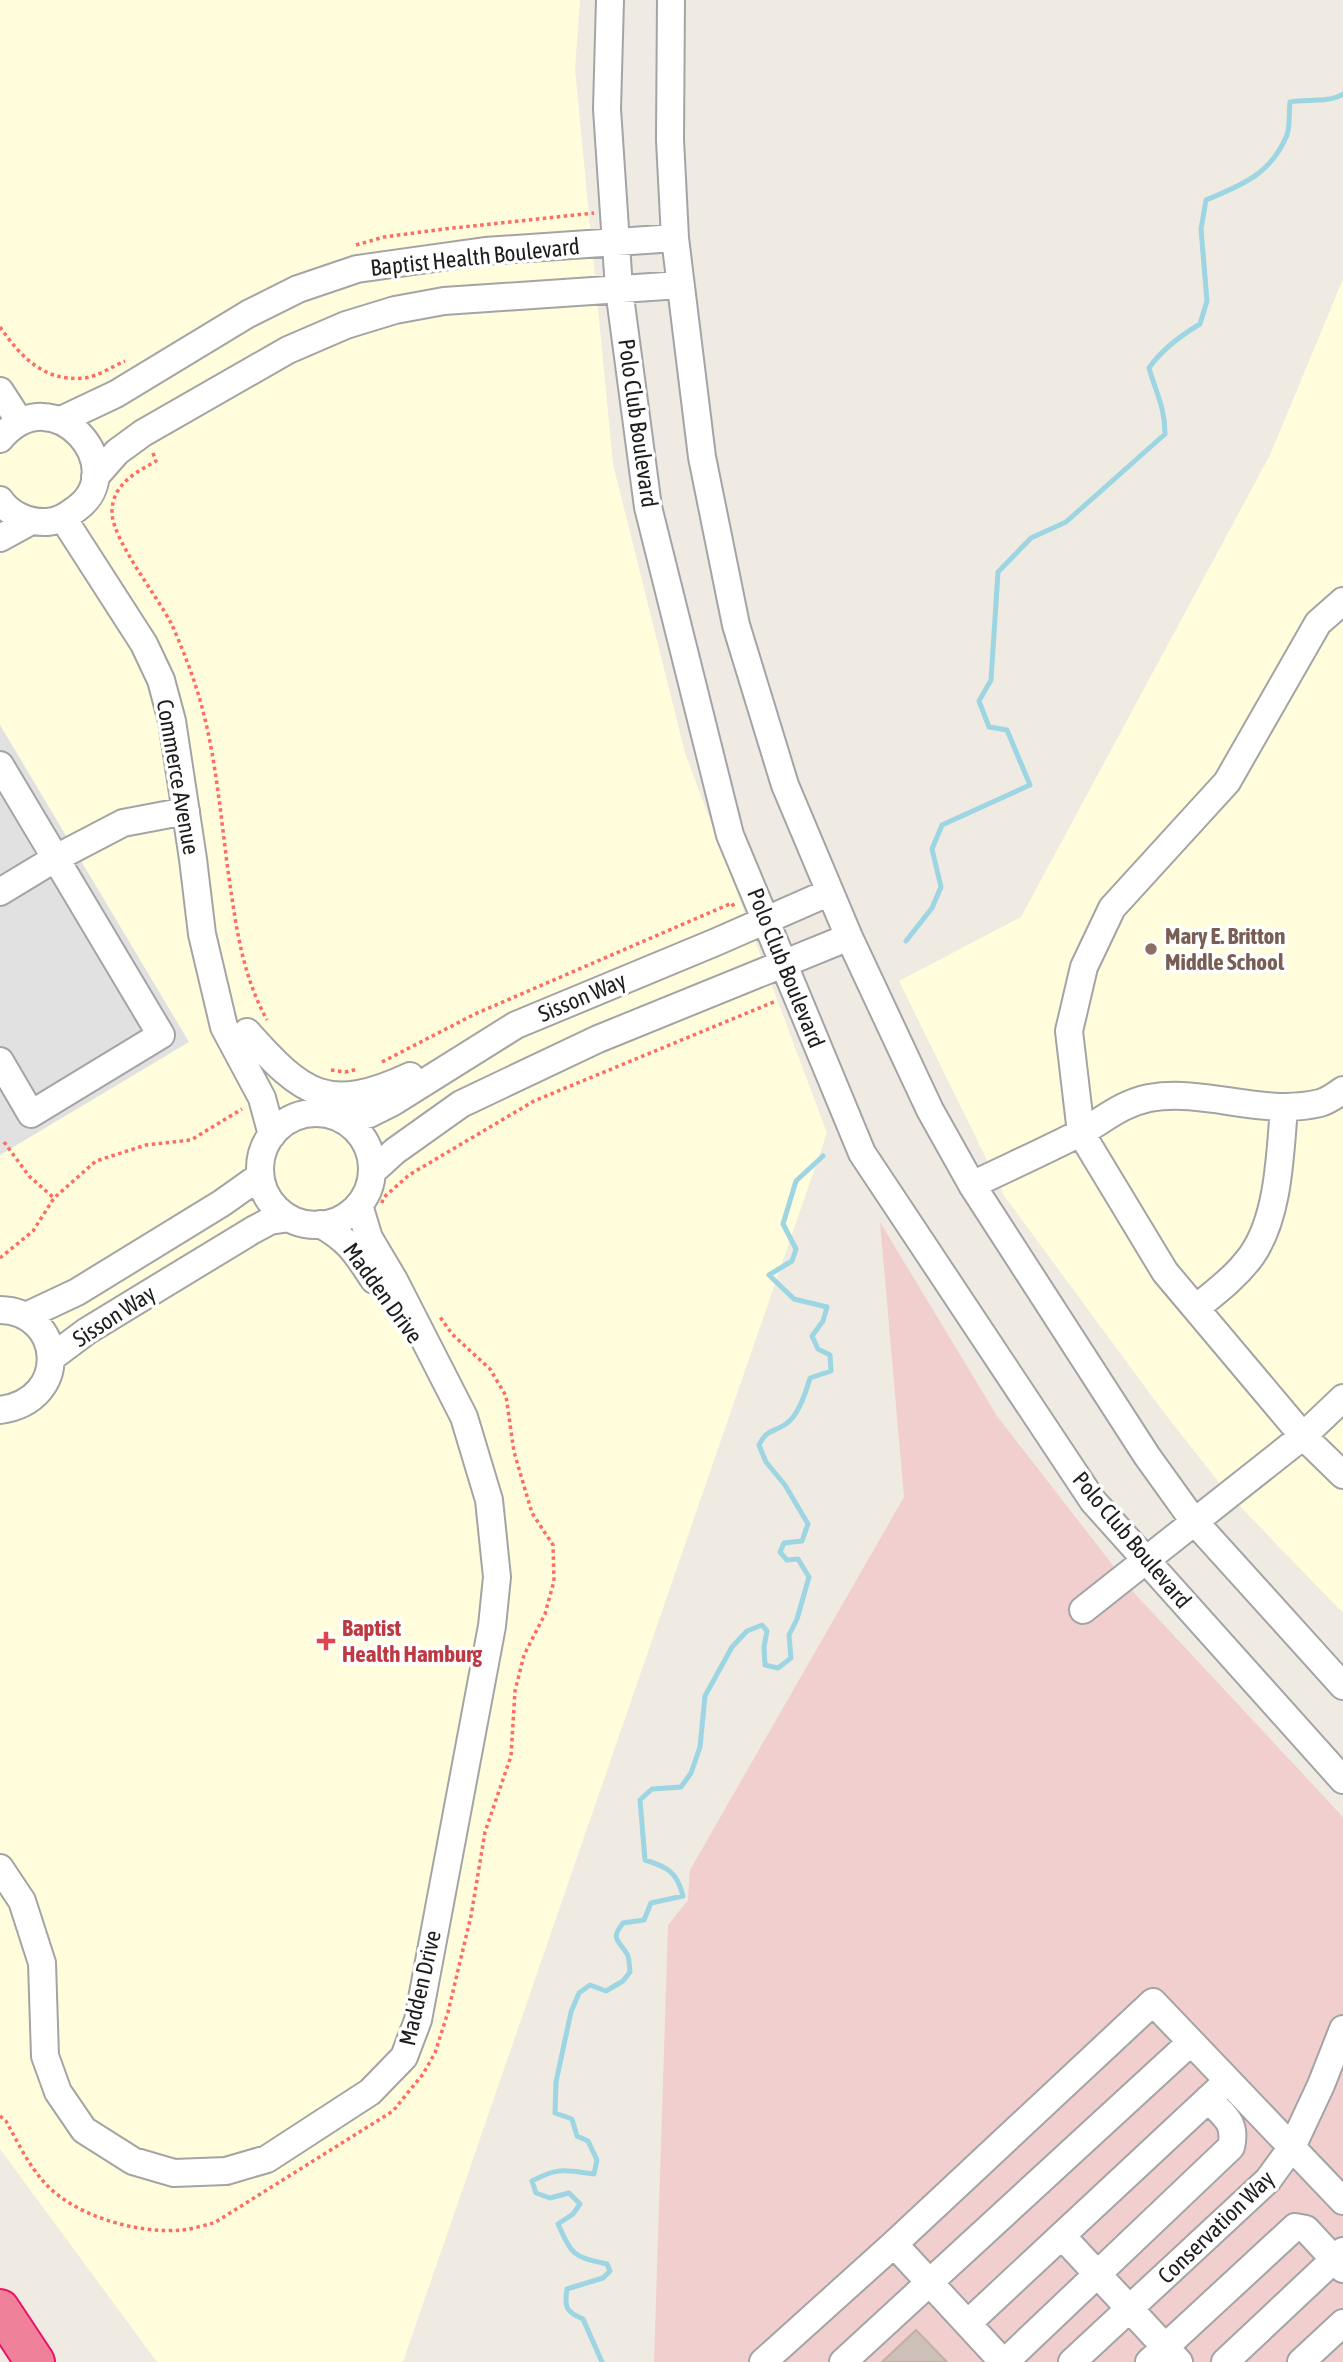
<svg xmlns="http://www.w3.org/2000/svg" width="1343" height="2362" viewBox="0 0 1343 2362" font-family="'Asap Condensed',sans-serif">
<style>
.commercial{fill:#f2cfcf}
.education{fill:#fffddb}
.parking{fill:#e1e1e1}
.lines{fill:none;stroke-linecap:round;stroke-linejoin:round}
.stream{stroke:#9dd6e2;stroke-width:5}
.building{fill:#ccc0b8;stroke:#c3afa3;stroke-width:2}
.minor-casing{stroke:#a4a4a4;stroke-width:30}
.highway-casing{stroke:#ea1266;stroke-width:42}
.path{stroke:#ff6c63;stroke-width:3.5;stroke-dasharray:3.5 3.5;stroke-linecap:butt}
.minor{stroke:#fff;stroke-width:26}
.highway{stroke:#ef819b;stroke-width:38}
.education-dot{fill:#8d6e63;stroke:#fff;stroke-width:2.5}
.health-dot{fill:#e0444e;stroke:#fff;stroke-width:2.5}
.labels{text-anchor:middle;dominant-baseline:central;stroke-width:7;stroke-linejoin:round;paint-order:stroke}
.street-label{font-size:23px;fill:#1d1d1d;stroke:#fff}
.education-label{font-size:23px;font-weight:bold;fill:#785e54;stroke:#fff;text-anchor:start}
.health-label{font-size:23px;font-weight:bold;fill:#be3a42;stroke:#fff;text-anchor:start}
</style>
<rect width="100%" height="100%" fill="#efeae2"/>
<path class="commercial" d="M880 1222 997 1416 1136 1595 1343 1817V2362H654L668 1925 688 1900 690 1870 904 1497Z"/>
<path class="education" d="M0 0H580L575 69 613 464 685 753 827 1133 403 2362H157L0 2149Z
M1343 279V1613L1228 1494 1162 1410 1005 1197 899 981 1021 917 1270 455Z"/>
<path class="parking" d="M0 725 189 1042 0 1155Z"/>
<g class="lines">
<path class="stream" d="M906 941 932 908 941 887 932 849 942 825 1030 785 1007 730 989 727 979 701 991 680 998 572 1031 538 1066 522 1165 434C1165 407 1156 393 1149 368 1162 349 1180 336 1200 324L1207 301 1201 229 1206 200C1242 185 1271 174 1287 135 1290 127 1289 112 1290 102 1306 99 1329 103 1343 94
M602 2362 583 2319C566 2312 564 2307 567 2289L603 2278 610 2271 607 2264C573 2256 573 2257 558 2224L573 2214 580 2204 569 2193 550 2198 536 2193 532 2181C560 2166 566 2171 594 2174L597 2160 588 2141 577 2136 572 2119 555 2113 556 2082 571 2012 579 1993 590 1985 606 1991 623 1981 630 1972C629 1966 630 1959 627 1954 618 1939 610 1940 623 1923L644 1920 651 1903 683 1896C677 1872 668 1867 645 1860L640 1800 652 1789 681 1787 691 1773 700 1747 705 1696 732 1647 747 1631 762 1625 767 1631 764 1647 765 1665 778 1668 791 1658 789 1635 797 1619 809 1577 798 1559 787 1560 780 1552 784 1543 802 1541 808 1524 785 1485 766 1462 759 1445C767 1429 772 1433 786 1424 798 1416 806 1392 810 1378L831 1371 830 1355 818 1349 812 1336 823 1321 827 1307 794 1299 769 1275 792 1261 796 1249 783 1224 796 1181 823 1156"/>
</g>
<path class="building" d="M916 2330 947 2362H882Z"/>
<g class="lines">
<g class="minor-casing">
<path id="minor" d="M610 0 607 109 619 289 648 507 730 835 765 919 862 1153 1093 1501 1343 1780
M671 0 670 140 675 238 702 457 736 625 785 785 849 937 930 1110 972 1185 1147 1456 1193 1520 1343 1686
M0 391 20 422
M61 420 116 394 248 314 298 289 357 269 485 251 675 238
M0 439C54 374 133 469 76 509 66 516 59 521 47 522 29 523 10 515 0 500
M95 477 117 452 143 433 288 350 346 325 395 310 444 301 680 285
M63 518 144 644 161 680 172 721 193 859 202 934 224 1027 262 1098 272 1135
M0 538 31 521
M1343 601 1318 623 1227 782 1112 908 1084 967 1069 1031 1081 1133 1165 1272 1303 1436 1343 1475
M0 765 161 1035 31 1114 0 1061
M0 892 56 858 123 823 186 811
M247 1032C303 1095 328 1114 410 1076
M260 1169a56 56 0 1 1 112 0a56 56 0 1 1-112 0Z
M345 1121 369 1114 393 1102 516 1025 716 942 830 892
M372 1172 395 1151 461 1104 598 1039 849 937
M972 1185C1007 1168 1043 1152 1078 1134 1103 1121 1120 1104 1149 1098 1206 1088 1262 1117 1320 1103 1328 1101 1336 1095 1343 1090
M320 1224C350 1241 356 1253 374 1280
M1196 1308C1216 1292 1237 1276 1252 1255 1279 1216 1280 1154 1284 1108
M0 1310C63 1311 72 1400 0 1410
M26 1316 77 1292 222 1203 260 1176
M51 1358 87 1331 253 1230 270 1221 289 1218
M1083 1610 1303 1436 1343 1398
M0 1868 22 1901 42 1963 45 2056 58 2092 84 2130 133 2161 174 2173 226 2171 267 2159 370 2092 404 2057 418 2020 492 1626 497 1577 489 1500 464 1417 394 1280 369 1238 359 1205
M1062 2236 1179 2362
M894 2244 1003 2362
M968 2323 1219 2089
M763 2362 894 2244 1153 2002 1343 2201
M843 2362 1191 2042
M1005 2362 1231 2147C1237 2122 1224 2116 1208 2099
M1072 2362 1268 2180 1292 2147 1321 2085 1343 2029
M1149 2362 1295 2227 1306 2229 1343 2269
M1225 2362 1343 2251
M1301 2362 1343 2323"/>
</g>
<g class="highway-casing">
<path id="highway" d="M0 2309 35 2362"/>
</g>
<path class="path" d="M356 245 384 237 444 229 594 213
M0 327C21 357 44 382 84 378 97 377 113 366 125 361
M153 453 156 461C135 473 111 485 112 514 114 542 158 597 172 625 181 645 190 668 197 690 218 757 221 829 232 898 238 940 246 982 267 1020
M382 1062 475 1014 732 903 735 909
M331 1070 345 1072 358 1069
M4 1142 29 1176 54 1198
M382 1203 383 1198 409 1175 534 1101 776 1001
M0 1258 33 1231 54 1198 96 1161 146 1145 191 1140 242 1109
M0 2116 6 2121C17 2141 28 2164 43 2181 73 2216 137 2234 182 2230 193 2229 204 2225 214 2223L393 2111 423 2074 435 2053 448 2012 471 1916 485 1832 511 1756 515 1691 524 1655 545 1614 554 1581 553 1545 532 1513 514 1452 506 1396 490 1369 452 1334 440 1317"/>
<use href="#minor" class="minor"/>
<use href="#highway" class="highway"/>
</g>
<circle class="education-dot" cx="1151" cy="949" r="7"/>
<path class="health-dot" d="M322.5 1630.5h7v7h7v7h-7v7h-7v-7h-7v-7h7z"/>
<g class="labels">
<g class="street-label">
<text transform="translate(475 257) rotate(-6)">Baptist Health Boulevard</text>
<text transform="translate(638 423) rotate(82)">Polo Club Boulevard</text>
<text transform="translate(178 777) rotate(80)">Commerce Avenue</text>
<text transform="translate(786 968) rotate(68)">Polo Club Boulevard</text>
<text transform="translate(582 997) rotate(-23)">Sisson Way</text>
<text transform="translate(383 1293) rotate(54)">Madden Drive</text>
<text transform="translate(114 1316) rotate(-33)">Sisson Way</text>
<text transform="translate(1132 1540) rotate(50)">Polo Club Boulevard</text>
<text transform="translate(420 1988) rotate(-77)">Madden Drive</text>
<text transform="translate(1216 2227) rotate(-44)">Conservation Way</text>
</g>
<g class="education-label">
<text x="1165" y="936">Mary E. Britton<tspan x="1165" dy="26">Middle School</tspan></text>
</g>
<g class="health-label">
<text x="342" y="1628">Baptist<tspan x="342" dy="26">Health Hamburg</tspan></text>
</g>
</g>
</svg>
